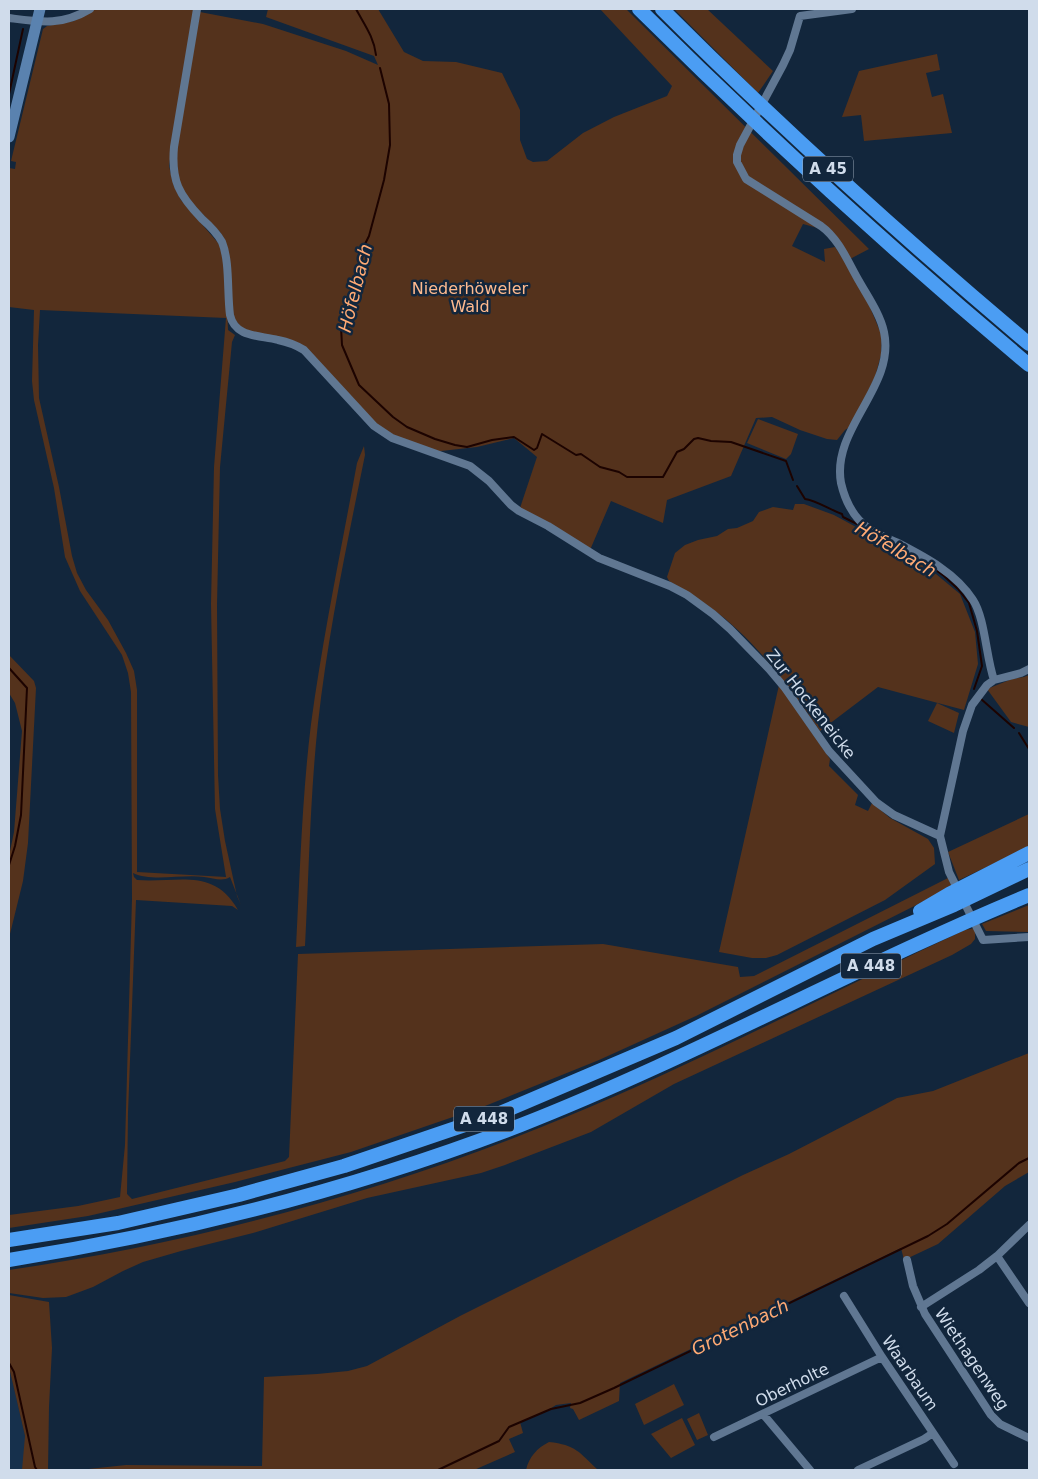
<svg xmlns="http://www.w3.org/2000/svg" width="1038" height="1479" viewBox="0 0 1038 1479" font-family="'DejaVu Sans',sans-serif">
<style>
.built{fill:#16304c}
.green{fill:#54321c;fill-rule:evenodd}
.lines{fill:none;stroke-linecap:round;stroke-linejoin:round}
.stream{stroke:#1c0300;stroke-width:2}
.street{stroke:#607792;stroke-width:8}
.secondary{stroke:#5a82af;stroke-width:11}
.highway{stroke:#4b9df3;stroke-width:14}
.labels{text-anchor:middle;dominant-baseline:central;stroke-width:5;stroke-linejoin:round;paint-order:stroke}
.shield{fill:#12263c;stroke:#97a5b6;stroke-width:1}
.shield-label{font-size:15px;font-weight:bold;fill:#d0dceb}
.park-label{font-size:16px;fill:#feba8f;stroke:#12263c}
.street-label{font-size:16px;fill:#d0dceb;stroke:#12263c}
.water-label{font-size:18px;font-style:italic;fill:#ffaa74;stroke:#12263c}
</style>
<rect width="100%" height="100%" fill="#12263c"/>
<path class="built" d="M9 1367 10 1371 33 1470H9Z"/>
<path class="green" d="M94 9H194L169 166 174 186 181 200 219 244 225 263 228 330 235 335 232 342 220 467 217 605 218 775 220 809 225 841 237 896 241 905 230 877C222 882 214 878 204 877 183 874 151 882 133 873L134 877 137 880C178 883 214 867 238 910L232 906 136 900 128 1113 127 1194 132 1199 285 1161 289 1157 298 954 603 944 738 967 740 977 754 976 948 878 952 887 696 1016 599 1060 485 1106 351 1152 235 1182 88 1216 9 1228V1215L78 1206 120 1197 125 1145 132 899 131 692 128 673 122 655 80 591 65 557 54 488 34 400 32 381 34 310 9 307V168L15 169 16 162 11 161 43 29 47 26 74 21ZM40 310 226 318 214 467 211 604 215 809 226 877 137 872V690L134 671 126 653 108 620 86 590 77 573 72 556 59 487 39 398 38 345Z
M268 9H378L404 52 423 61 456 62 502 73 520 110V140L527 159 533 162 547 161 583 133 614 117 667 96 672 86 600 9H626L869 249 850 259 832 232 803 224 792 246 825 262 824 249 835 247 848 266 869 305 882 336 881 355 875 377 851 426 845 430 837 440 827 439 800 430 772 417 756 418 731 476 667 500 663 523 611 501 590 550 519 511 537 457 514 438 477 447 432 452 386 435 299 343 248 332 240 326 233 317 228 253 225 240 220 232 186 197 177 177 176 154 200 12 263 24 346 51 378 65 374 56 266 17Z
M674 9H707L773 71 758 93Z
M937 54 940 70 926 73 932 97 943 94 952 133 864 141 861 115 842 117 859 71Z
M758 419 798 434 791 454 786 459 747 443Z
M364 446 365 455C347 544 328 633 318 723 310 797 309 872 305 946L296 947C300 873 302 797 311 724 323 636 341 550 357 463Z
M795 504H804L834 515 924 564 960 594 975 632 978 664 964 710 878 687 820 731C790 688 755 639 711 608 698 598 683 590 669 581L667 577 675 553 685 545 698 540 717 536 728 529 737 528 753 521 759 512 773 507 793 510Z
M9 655 34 681 36 688 28 843 23 881 9 938V856L14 832 22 731 15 703 9 693Z
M1029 675V727L1011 722 987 689 1012 679 1024 677Z
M779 685 830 759 829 766 858 795 855 805 868 811 872 803 890 818 928 839 934 848 935 864 885 900 777 955 766 958H752L719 952Z
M937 703 959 713 954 733 928 721Z
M1029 814V847L959 880 948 852Z
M1029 905V932L986 931 982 924Z
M975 928V939L971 944 952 955 674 1084 591 1132 505 1165 481 1173 367 1198 253 1233 181 1251 143 1262 123 1271 93 1287 66 1297 43 1298 9 1293V1270C199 1242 388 1191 566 1117 702 1061 832 992 965 930Z
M1029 1053V1172L1005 1186 938 1244 904 1260 901 1248 620 1383 619 1401 579 1420 573 1409 570 1408 571 1403 556 1405 548 1410 520 1422 523 1433 509 1439 515 1452 474 1470H79L126 1465 262 1466 264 1377 317 1374 348 1371 367 1366 460 1316 743 1175 789 1154 884 1105 897 1098 933 1091Z
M9 1295 49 1302 52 1348 49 1407 48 1470H22L25 1436 9 1367Z
M674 1384 684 1405 644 1425 635 1404Z
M699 1413 708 1435 697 1440 687 1419Z
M682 1418 695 1445 671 1458 651 1434Z
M549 1442C576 1445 579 1452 598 1470H526C529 1457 537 1448 549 1442Z"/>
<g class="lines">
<path class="stream" d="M356 9C364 24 374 37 376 55
M380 68 389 104 390 145 384 180 369 236 364 246 361 264 358 269V277L349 300V307L345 314 346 322 341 327 342 345 359 385 393 417 407 427 435 439 455 445 467 447 492 440 514 437 534 450 537 448 542 434 576 455 581 454 600 467 619 472 627 477H663L677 452 684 449 694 439 698 438 711 441 731 442 786 461 793 480
M9 94 23 29
M797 486 805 499C815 500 831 510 842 514L843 517 859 525
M884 541 926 563 944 576 958 589 969 603 977 631 982 666 974 689
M9 668 27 688 21 815 15 846 9 865
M981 699 1014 728
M1019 733 1029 749
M9 1363 14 1372 35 1467 37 1470
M438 1470 499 1441 509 1427 551 1409 580 1403 614 1388 928 1236 947 1224 1019 1163 1029 1158"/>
<path class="street" d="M197 9 174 147C171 181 179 195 202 219 210 226 217 233 222 242 230 262 227 293 230 315 235 338 260 335 278 340 288 342 296 345 304 350L374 426 392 438 470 466 489 481 511 505 519 511 548 526 599 558 670 586 687 595 713 614 730 629 769 669 785 688 829 751 876 802 894 815 940 836
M852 9 800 16 790 50 783 65 740 145 737 155V162L746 179 821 226C839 239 848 262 859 281 868 297 880 314 884 332 896 387 831 428 841 483 844 496 850 510 859 520 869 531 884 537 898 543 925 557 956 573 973 600 985 618 986 657 994 680
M9 18C40 22 62 26 90 9
M1029 669 1021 673 994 680 987 685 972 705 963 731 940 836 949 872 983 940 1029 937
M997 1256 1029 1303
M907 1260 913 1286 925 1314 991 1415 1000 1424 1029 1438
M844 1296 882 1357 954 1464
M921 1307 979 1270 997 1256 1029 1225
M763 1414 810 1470
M714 1437 882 1357
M858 1470 924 1439 933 1433"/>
<path class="secondary" d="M9 137 40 9"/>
<path class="highway" d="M639 9C764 133 894 252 1029 365
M662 9C779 126 902 237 1029 344
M920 911 949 894 1029 853
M9 1240 118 1223 239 1195 344 1166 500 1113 676 1038 873 939 954 905 1029 869
M9 1260C184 1232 355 1189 521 1125 694 1057 857 966 1029 895"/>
</g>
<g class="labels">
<g class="shield">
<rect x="803" y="156.5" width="50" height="25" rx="4"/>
<rect x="841" y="953.5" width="60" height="25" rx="4"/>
<rect x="454" y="1106.5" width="60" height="25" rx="4"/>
</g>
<g class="shield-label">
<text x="828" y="169">A 45</text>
<text x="871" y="966">A 448</text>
<text x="484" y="1119">A 448</text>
</g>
<g class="park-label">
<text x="470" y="288">Niederhöweler<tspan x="470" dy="18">Wald</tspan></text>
</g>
<g class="street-label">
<text transform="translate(811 704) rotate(52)">Zur Hockeneicke</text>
<text transform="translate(972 1359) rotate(56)">Wiethagenweg</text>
<text transform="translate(910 1373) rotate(56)">Waarbaum</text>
<text transform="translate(792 1385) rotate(-26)">Oberholte</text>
</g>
<g class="water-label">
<text transform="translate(355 288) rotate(-76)">Höfelbach</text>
<text transform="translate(896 549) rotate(31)">Höfelbach</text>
<text transform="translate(740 1327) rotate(-26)">Grotenbach</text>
</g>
</g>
<rect width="1038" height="1479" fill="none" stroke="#d0dceb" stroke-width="20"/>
</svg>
